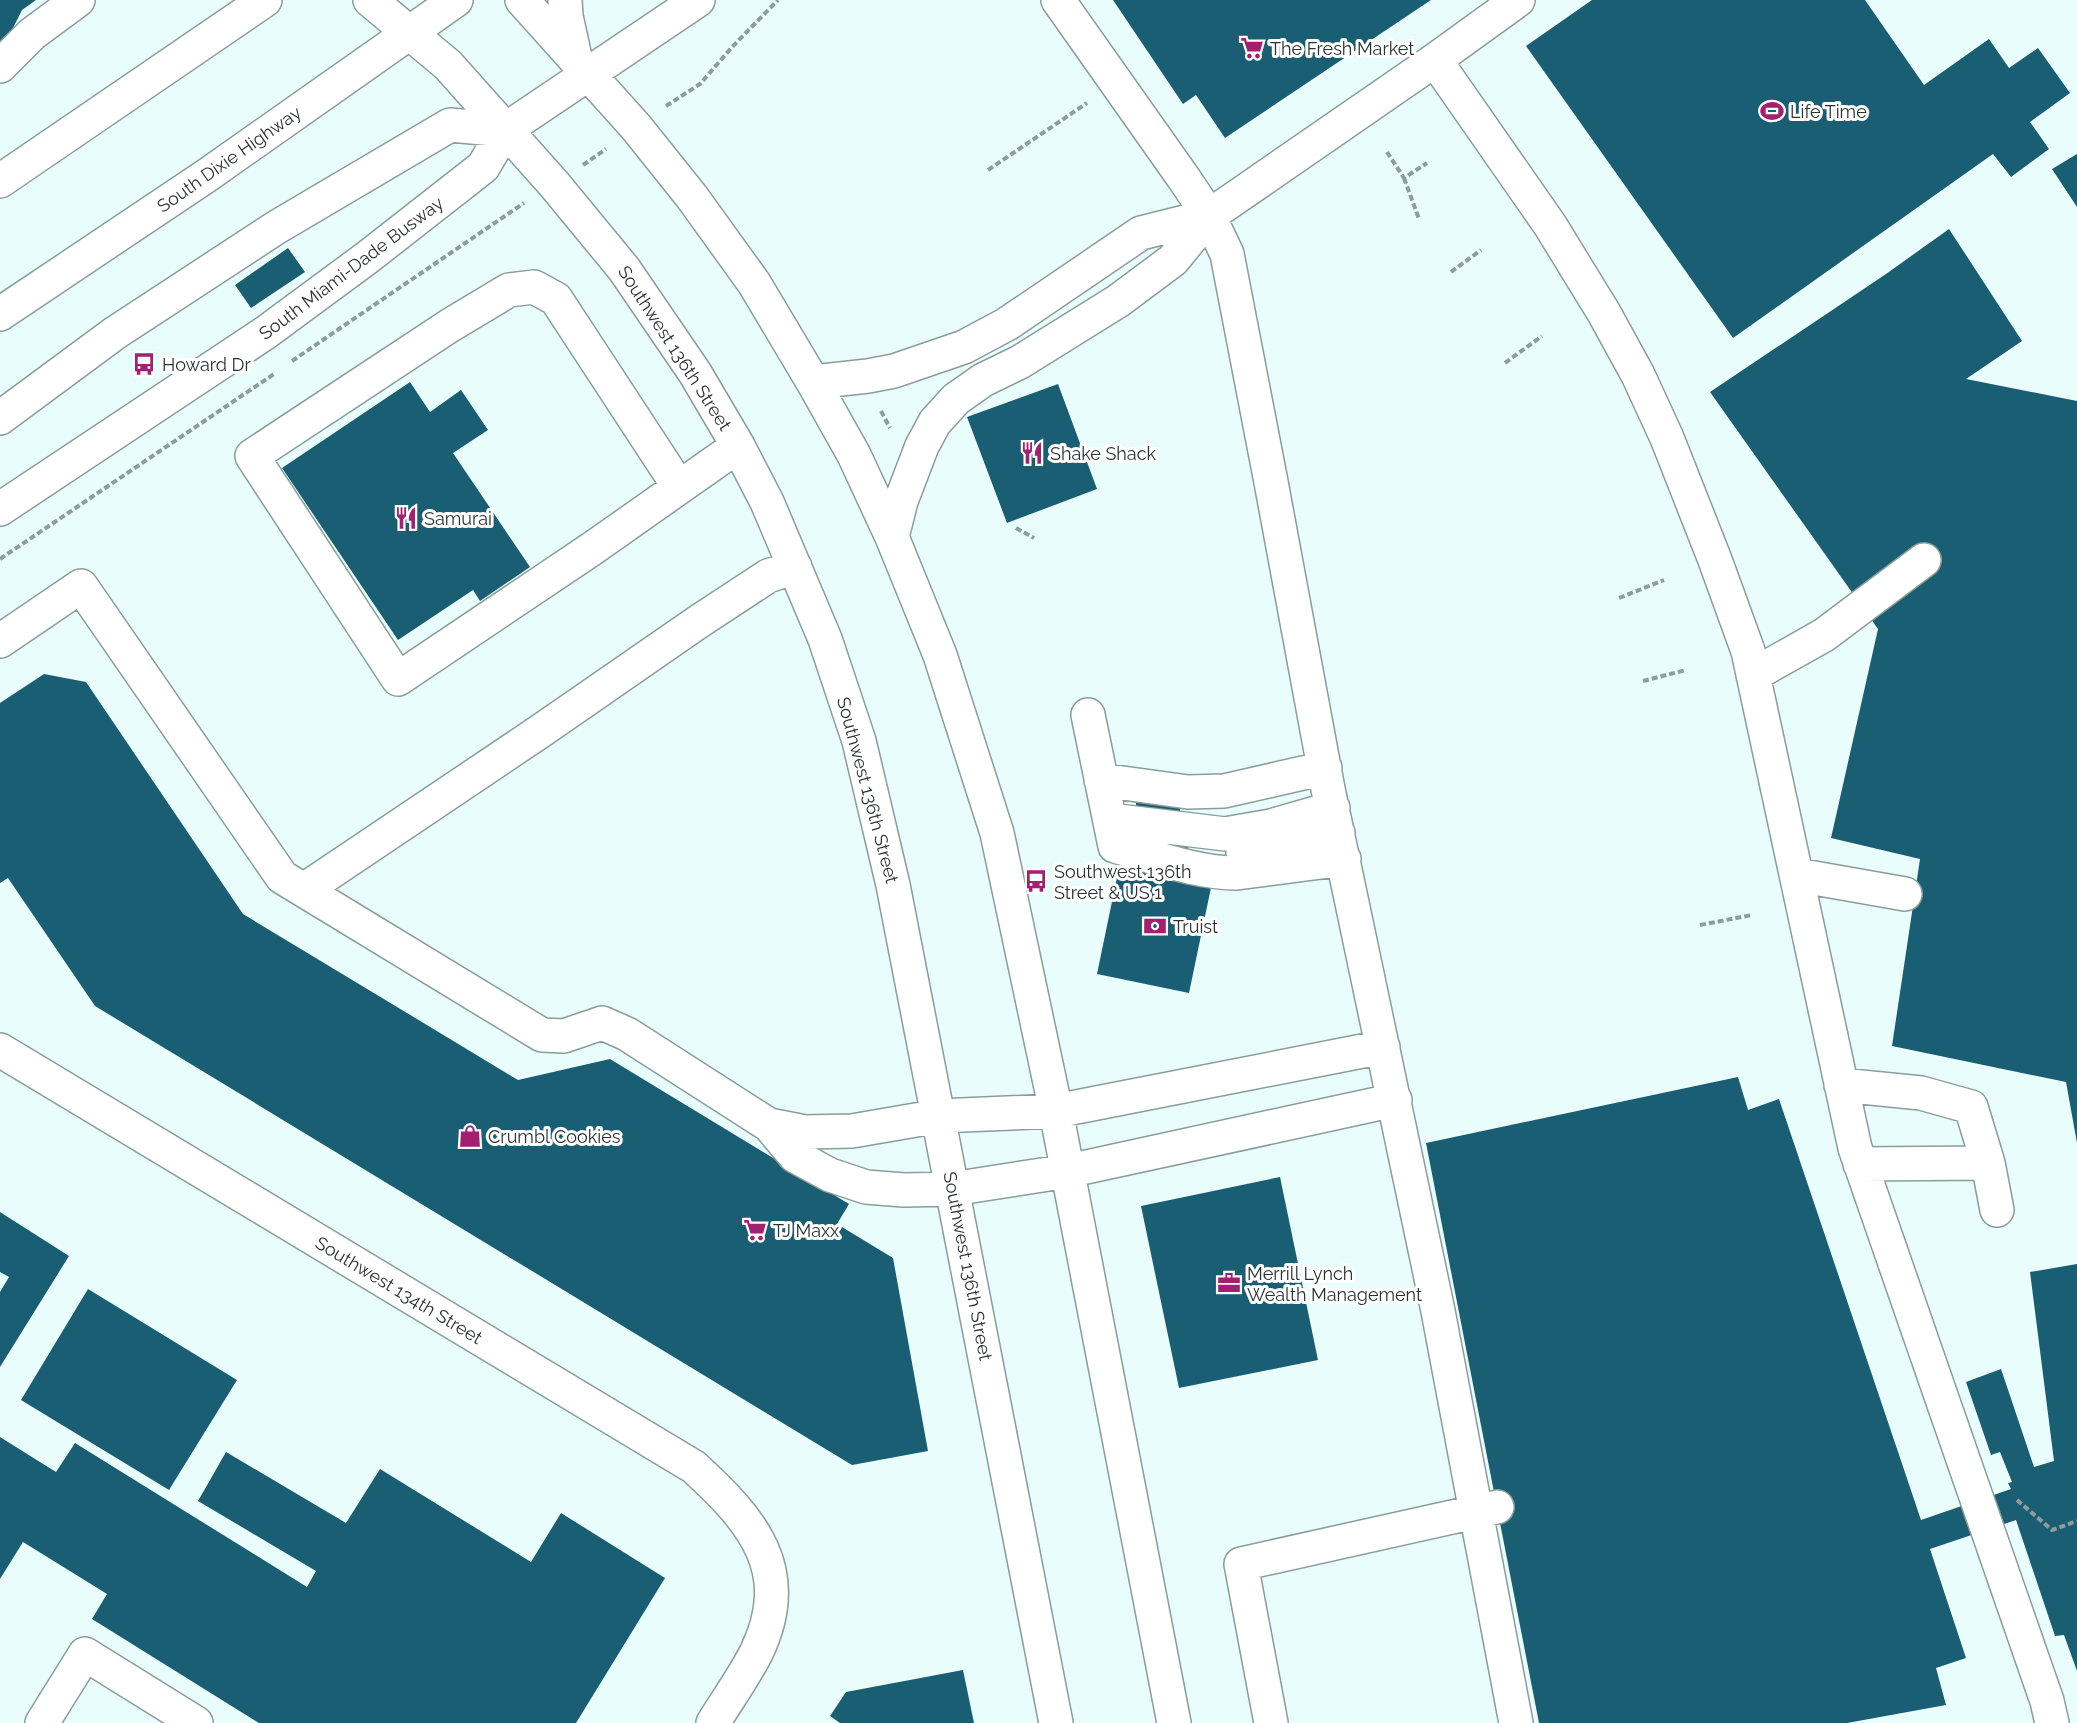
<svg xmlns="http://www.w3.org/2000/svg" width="2077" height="1723" viewBox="0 0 2077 1723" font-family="Raleway,sans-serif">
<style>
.building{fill:#1a5e73}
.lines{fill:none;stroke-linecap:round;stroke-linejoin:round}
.minor-casing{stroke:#899d9b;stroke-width:36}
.highway-casing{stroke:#899d9b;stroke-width:36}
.path{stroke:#8e9c9b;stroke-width:4;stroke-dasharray:6 3;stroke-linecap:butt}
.minor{stroke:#fff;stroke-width:33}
.highway{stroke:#fff;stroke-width:33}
.labels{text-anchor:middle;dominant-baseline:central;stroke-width:6;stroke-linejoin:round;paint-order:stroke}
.poi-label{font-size:18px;fill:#2b3332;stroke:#fff;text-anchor:start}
.street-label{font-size:18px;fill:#2b3332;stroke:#fff}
</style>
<rect width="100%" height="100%" fill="#e9fefc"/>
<path class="building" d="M0 0H36L22 10 9 36 0 42Z
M1113 0H1431L1225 138 1196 95 1183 104Z
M1592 0H1865L1924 85 1989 39 2009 68 2038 48 2070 93 2030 122 2049 149 2011 177 1993 154 1733 338 1526 46Z
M2077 154V207L2052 169Z
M1949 229 2022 341 1966 379 2077 401V1143L2066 1082 1892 1046 1920 859 1831 838 1878 629 1710 392 1886 274Z
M288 248 305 272 251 308 235 285Z
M410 382 430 412 461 390 488 430 453 453 530 567 480 601 473 590 398 640 282 468Z
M1058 384 1097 489 1007 523 967 417Z
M44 674 86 682 243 914 518 1080 610 1059 849 1204 837 1224 893 1258 928 1451 852 1465 95 1006 8 878 0 883V703Z
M1131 779 1176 790 1193 873 1213 878 1189 993 1097 974 1121 858 1148 864Z
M1738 1077 1748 1110 1779 1099 1921 1520 2011 1489 2008 1483 2012 1482 2000 1452 1991 1455 1966 1382 2001 1369 2034 1467 2054 1461 2030 1272 2077 1264V1671L2064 1635 2055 1636 2016 1520 1930 1549 1966 1658 1936 1668 1946 1705 1847 1723H1539L1426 1143Z
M1280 1177 1318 1360 1179 1388 1141 1206Z
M0 1212 69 1256 0 1367V1292L9 1277 0 1272Z
M88 1289 237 1380 169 1490 21 1400Z
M0 1437 56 1472 75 1443 307 1587 316 1571 198 1501 226 1452 346 1523 380 1469 531 1562 561 1513 665 1578 576 1723H259L92 1619 107 1594 23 1542 0 1579Z
M963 1670 974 1723H840L830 1716 846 1692Z"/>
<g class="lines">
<g class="minor-casing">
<path id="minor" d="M370 0 448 65 554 184 624 269 695 373 738 446 767 502 825 639 859 741 893 885 1056 1723
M522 0 636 127 692 197 754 283 813 382 854 455 892 537 940 655 997 833 1056 1111 1174 1723
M1058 0 1185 180 1209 216 1227 254 1271 482 1328 789 1438 1311 1516 1723
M1435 60 1550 225 1604 313 1638 375 1667 438 1715 560 1748 651 1855 1148 2047 1701 2052 1723
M0 66 32 34 78 0
M813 382 868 376 894 371 964 347 1007 324 1141 233 1209 216
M0 418 115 333 277 227 450 125 505 130
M679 487 556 299 534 287 509 290 449 326 252 456 398 679 593 548 738 446
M0 509 265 333 368 257 483 167 505 130 698 0
M892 537 901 501 922 446 935 422 956 399 983 380 1020 362 1118 301 1173 260 1209 216 1435 60 1518 0
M0 641 81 586 282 877 542 1035 564 1036 602 1023 627 1034 769 1125 795 1156 830 1175 866 1187 904 1190 952 1189 1068 1171 1395 1100
M1753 675 1824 635 1924 560
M1088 715 1115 846C1155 857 1196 873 1237 873L1344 859
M1101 780 1188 792 1224 791 1325 768
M1110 820 1225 834 1271 826 1333 808
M1243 852 1338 833
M1797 875 1905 894
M304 890 542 730 698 622 768 576 795 567
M0 1050 694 1467C753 1521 796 1571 756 1653 744 1677 727 1700 713 1723
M1841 1085 1921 1093 1971 1107 1988 1163 1997 1210
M769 1125 805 1132 852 1131 939 1116 1056 1111 1383 1047
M1860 1164 1988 1163
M42 1723 85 1654 196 1723
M1271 1723 1241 1564 1497 1507"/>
</g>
<g class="highway-casing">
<path id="highway" d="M565 0 566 16 575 57
M0 181 265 0
M0 314 206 176 456 0"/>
</g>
<path class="path" d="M666 106 700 84 733 46 778 0
M1387 152 1404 178 1427 163
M583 165 606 149
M988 170 1087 103
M1404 178 1419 219
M1451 272 1481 250
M292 361 524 203
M1505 363 1542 336
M881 411 890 428
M1016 528 1034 538
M0 559 274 374
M1619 598 1664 580
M1643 681 1686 670
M1700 925 1752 915
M2017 1500 2052 1530 2077 1521"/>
<use href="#minor" class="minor"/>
<use href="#highway" class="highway"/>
</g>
<defs>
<g id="supermarket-bare" transform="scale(1.8)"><path d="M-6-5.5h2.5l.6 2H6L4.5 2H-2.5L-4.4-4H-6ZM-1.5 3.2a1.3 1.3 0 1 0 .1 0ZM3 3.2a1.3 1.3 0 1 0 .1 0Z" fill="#a2206f" stroke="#fff" stroke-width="2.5" paint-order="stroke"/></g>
<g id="stadium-bare" transform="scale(1.8)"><path d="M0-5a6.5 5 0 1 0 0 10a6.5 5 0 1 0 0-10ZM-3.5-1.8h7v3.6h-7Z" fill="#a2206f" stroke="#fff" stroke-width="2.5" paint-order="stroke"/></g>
<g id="bus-bare" transform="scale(1.8)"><path d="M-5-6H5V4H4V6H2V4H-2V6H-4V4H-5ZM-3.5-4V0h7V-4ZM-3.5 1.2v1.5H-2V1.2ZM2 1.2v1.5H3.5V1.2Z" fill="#a2206f" stroke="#fff" stroke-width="2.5" paint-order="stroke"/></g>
<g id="restaurant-bare" transform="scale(1.8)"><path d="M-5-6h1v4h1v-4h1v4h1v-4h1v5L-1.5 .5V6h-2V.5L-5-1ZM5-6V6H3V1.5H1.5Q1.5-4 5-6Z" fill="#a2206f" stroke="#fff" stroke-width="2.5" paint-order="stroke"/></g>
<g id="bank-bare" transform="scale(1.8)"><path d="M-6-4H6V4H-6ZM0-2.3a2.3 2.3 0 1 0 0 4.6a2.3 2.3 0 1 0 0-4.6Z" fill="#a2206f" stroke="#fff" stroke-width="2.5" paint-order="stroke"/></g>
<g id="shop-bare" transform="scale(1.8)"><path d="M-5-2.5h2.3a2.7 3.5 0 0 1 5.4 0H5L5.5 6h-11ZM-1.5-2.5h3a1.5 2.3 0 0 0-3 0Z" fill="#a2206f" stroke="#fff" stroke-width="2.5" paint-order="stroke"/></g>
<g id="office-bare" transform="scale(1.8)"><path d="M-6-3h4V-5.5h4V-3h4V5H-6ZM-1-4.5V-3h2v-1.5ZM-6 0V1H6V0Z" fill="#a2206f" stroke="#fff" stroke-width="2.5" paint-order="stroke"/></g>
</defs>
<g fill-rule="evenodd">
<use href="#supermarket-bare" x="1252" y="48"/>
<use href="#stadium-bare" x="1772" y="111"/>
<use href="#bus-bare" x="144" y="364"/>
<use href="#restaurant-bare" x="1032" y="453"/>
<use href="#restaurant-bare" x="406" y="518"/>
<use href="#bus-bare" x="1036" y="881"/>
<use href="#bank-bare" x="1155" y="926"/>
<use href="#shop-bare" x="470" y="1136"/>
<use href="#supermarket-bare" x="755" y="1230"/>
<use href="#office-bare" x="1229" y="1283"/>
</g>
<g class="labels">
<g class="poi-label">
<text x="1270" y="48">The Fresh Market</text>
<text x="1790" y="111">Life Time</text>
<text x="162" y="364">Howard Dr</text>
<text x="1050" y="453">Shake Shack</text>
<text x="424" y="518">Samurai</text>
<text x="1054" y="871">Southwest 136th<tspan x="1054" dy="21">Street &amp; US 1</tspan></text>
<text x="1173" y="926">Truist</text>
<text x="488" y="1136">Crumbl Cookies</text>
<text x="773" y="1230">TJ Maxx</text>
<text x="1247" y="1273">Merrill Lynch<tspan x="1247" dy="21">Wealth Management</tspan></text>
</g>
<g class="street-label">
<text transform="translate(229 159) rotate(-35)">South Dixie Highway</text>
<text transform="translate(351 268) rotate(-37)">South Miami-Dade Busway</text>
<text transform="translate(675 348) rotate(57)">Southwest 136th Street</text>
<text transform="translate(868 790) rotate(75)">Southwest 136th Street</text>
<text transform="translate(968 1266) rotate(79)">Southwest 136th Street</text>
<text transform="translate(399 1290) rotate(31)">Southwest 134th Street</text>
</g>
</g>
</svg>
